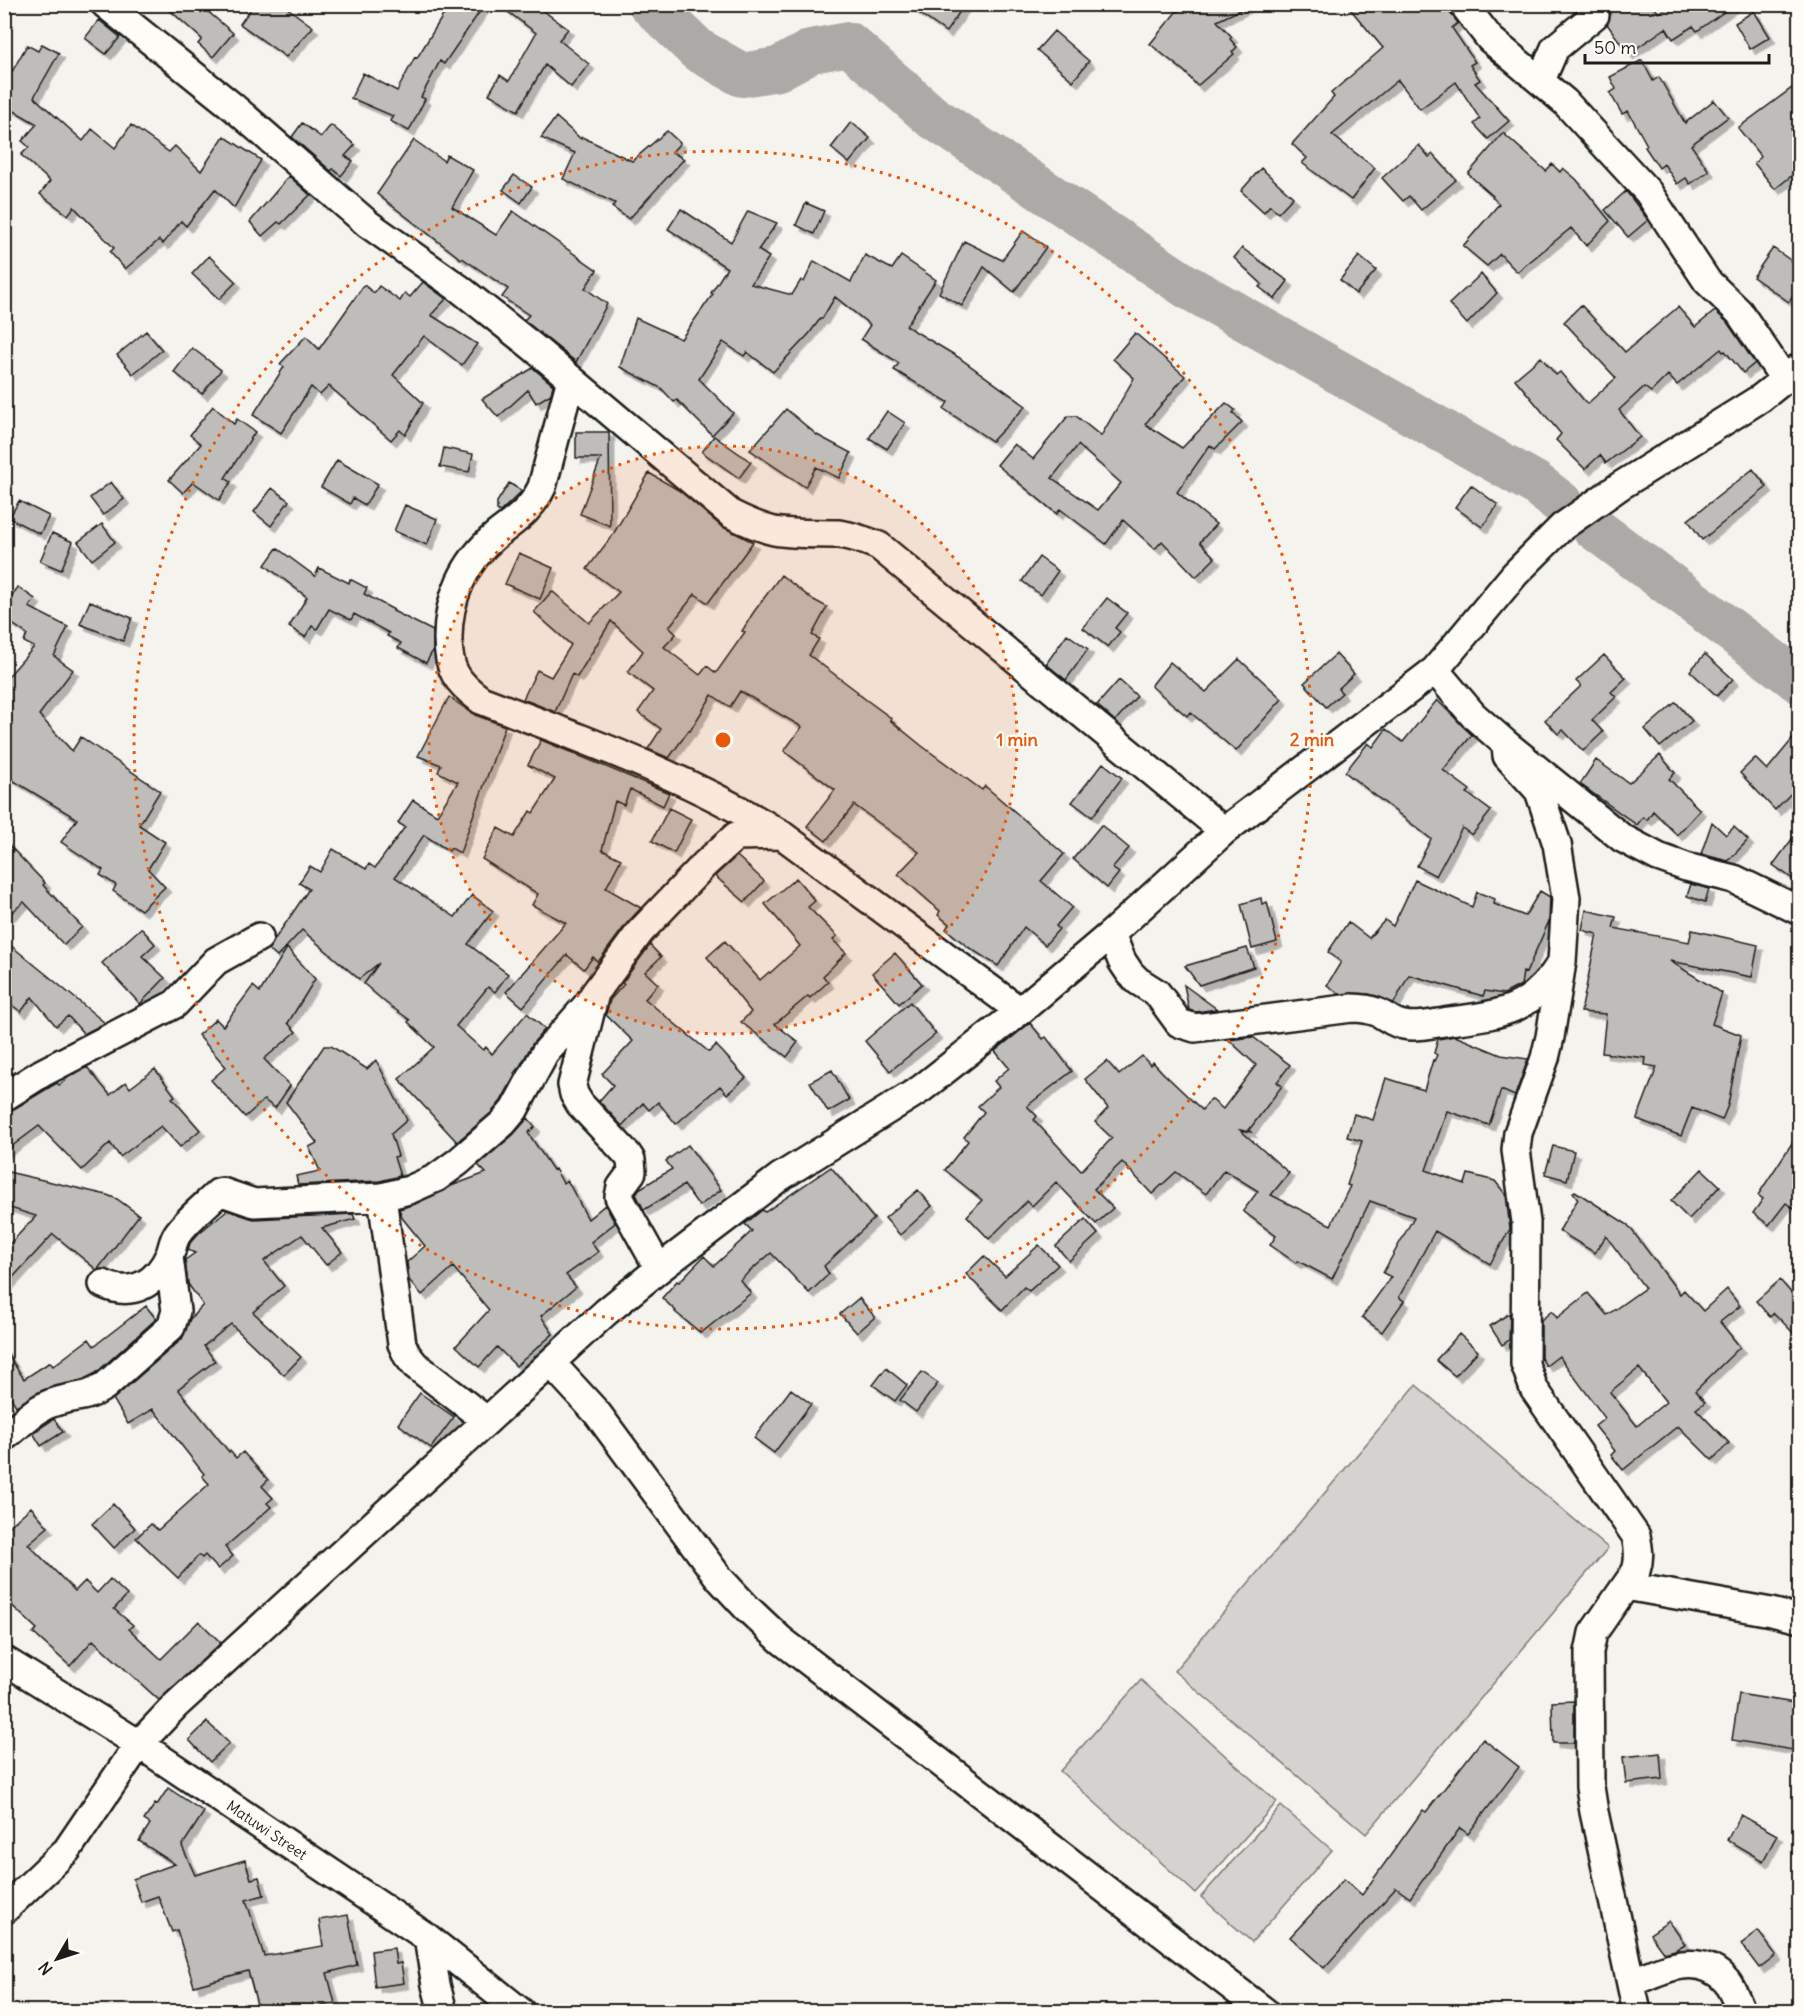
<svg xmlns="http://www.w3.org/2000/svg" width="1804" height="2016" viewBox="0 0 1804 2016" font-family="Delius,sans-serif">
<style>
.green{fill:#d4d3cf;stroke:#787876;stroke-width:1.5}
.lines{fill:none;stroke-linecap:round;stroke-linejoin:round}
.river{stroke:#abaaa6;stroke-width:44}
.building{fill:#bebdba;stroke:#1c1c1c;stroke-width:1.5;fill-rule:evenodd;filter:url(#shadow)}
.minor-casing{stroke:#1c1c1c;stroke-width:32}
.minor{stroke:#fdfcf7;stroke-width:27}
.ring{fill:none;stroke:#e8590c;stroke-width:3;stroke-dasharray:3 6}
.labels{text-anchor:middle;dominant-baseline:central;stroke-width:4.5;stroke-linejoin:round;paint-order:stroke}
.street-label{font-size:15px;fill:#1c1c1c;stroke:#fdfcf7}
.centre{fill:#e8590c;stroke:#fdfcf7;stroke-width:3}
.ring-label{font-size:18px;text-anchor:middle;font-weight:bold;fill:#e8590c;stroke:#fdfcf7;stroke-width:4.5;stroke-linejoin:round;paint-order:stroke}
</style>
<defs>
<filter id="shadow"><feDropShadow dx="5.5" dy="5.5" stdDeviation="0" flood-color="#0004"/></filter>
</defs>
<rect width="100%" height="100%" fill="#f4f3ee"/>
<filter id="ink" filterUnits="userSpaceOnUse"><feTurbulence type="fractalNoise" baseFrequency=".0167" numOctaves="2"/><feDisplacementMap in="SourceGraphic" scale="12" xChannelSelector="R" yChannelSelector="G"/><feConvolveMatrix kernelMatrix="1 2 1 2 8 2 1 2 1" color-interpolation-filters="sRGB"/></filter>
<g filter="url(#ink)">
<path class="green" d="M1416 1385 1608 1548 1366 1834 1174 1671Z
M1141 1680 1277 1802 1195 1893 1060 1771Z
M1281 1806 1332 1850 1252 1942 1201 1897Z"/>
<g class="lines">
<path class="river" d="M650 4 698 50 742 75 778 69 811 51 849 44 931 116 1186 286 1535 483 1561 503
M1594 528 1800 682"/>
</g>
<path class="building" d="M163 4H199L233 33 213 57 198 44 202 39Z
M254 4H282L313 27 286 57 240 24Z
M450 4H485L444 64 440 61 421 97 425 99 409 131 390 121 393 116 351 98 363 73 397 91 415 57 417 58Z
M498 4H534L568 29 559 40 589 64 571 87 545 65 518 111 489 94 500 75 509 81 536 33Z
M906 4H965L946 32Z
M1192 4H1252L1217 21 1232 37 1230 39 1237 47 1232 52 1234 54 1197 86 1185 72 1150 44 1176 12Z
M1346 4H1448L1450 13 1458 23 1452 28 1475 62 1470 65 1480 80 1475 83 1509 121 1488 139 1474 124 1480 119 1456 82 1420 109 1398 80 1332 135 1375 168 1351 200 1302 163 1307 158 1292 144 1334 97 1331 93 1383 48Z
M1607 4H1651L1659 13 1672 4H1735L1697 31 1693 26 1673 39 1666 28 1628 54 1607 24 1611 13Z
M1754 11 1770 37 1750 49 1735 23Z
M99 20 120 37 106 54 85 38Z
M1054 31 1089 61 1073 81 1037 50Z
M42 44 59 53 34 97 83 141 92 129 115 148 131 125 169 152 175 146 201 171 224 136 261 160 234 208 215 189 186 226 181 221 163 244 159 240 125 269 110 252 114 248 74 207 68 215 40 194 50 181 21 155 29 147 22 141 37 124 4 105V86L27 45 38 51Z
M1642 60 1653 81 1659 77 1685 123 1714 100 1728 117 1691 145 1709 171 1690 184 1686 178 1677 184 1664 164 1659 168 1645 147 1647 145 1628 111 1622 114 1610 93 1616 89 1610 77Z
M1800 82V122L1791 129 1800 141V169L1775 189 1754 163 1761 157 1738 128Z
M556 117 581 139 582 137 632 161 667 131 680 143 672 152 684 159 629 219 612 207 615 203 563 179 575 153 541 138Z
M851 122 870 138 849 163 831 148Z
M302 123 321 137 331 125 355 145 345 156 353 161 341 176 333 169 331 171 292 137Z
M1503 133 1546 171 1552 164 1560 172 1563 168 1576 179 1610 221 1586 246 1571 228 1517 272 1500 254 1487 266 1463 246 1499 204 1492 197 1493 196 1468 174Z
M414 140 444 161 447 155 473 170 452 207 496 235 513 211 597 270 585 288 607 304 576 362 524 320 529 315 502 297 508 289 462 258 461 259 377 194Z
M1419 145 1429 157 1433 154 1456 180 1421 210 1409 196 1403 201 1382 178Z
M1261 168 1293 197 1278 213 1270 205 1264 212 1241 191Z
M514 175 532 187 521 203 503 190Z
M289 176 310 195 281 224 278 222 262 236 250 222Z
M1626 191 1648 220 1628 237 1605 210Z
M806 203 824 211 814 234 796 225Z
M681 209 731 242 748 211 777 223 758 250 769 257 751 284 792 295 801 280 804 282 814 261 851 282 865 255 892 269 901 256 936 280 906 326 958 357 1026 406 992 441 944 409 948 402 894 370 899 363 861 339 870 325 835 297 822 319H820L809 334 773 372 747 352 744 356 723 342 699 379 733 413 712 435 677 400 674 402 661 388 620 367 636 318 681 339 713 294 711 293 727 268 668 229Z
M1023 231 1046 247 1014 292 984 267 962 306 939 293 964 241 1002 260Z
M1242 248 1288 281 1275 299 1259 287 1262 284 1234 258Z
M1773 248 1800 267V287L1789 302 1753 277Z
M209 256 236 282 219 299 192 274Z
M1359 256 1376 270 1356 294 1340 280Z
M1481 274 1497 293 1467 324 1449 304Z
M423 282 446 299 431 315 477 344 462 365 424 336 393 375 423 403 405 435 400 430 391 440 329 386 320 395 311 387 281 433 253 415 284 367 280 364 306 336 319 349 364 285 374 293 379 286 400 301 405 293 410 297Z
M1581 305 1625 352 1678 307 1695 327 1715 311 1727 322 1755 363 1743 373 1725 351 1723 352 1721 349 1677 385 1668 375 1651 392 1644 387 1619 410 1640 437 1606 463 1600 455 1585 469 1556 440 1561 434 1515 379 1541 357 1556 375 1560 372 1587 404 1616 378 1564 322Z
M146 331 162 350 133 374 117 355Z
M1135 333 1185 376 1145 424 1182 448 1226 403 1235 410 1233 413 1242 422 1215 449 1210 445 1177 492 1216 524 1200 542 1215 558 1196 577 1162 541 1155 549 1123 520 1106 544 1060 509 1057 514 997 465 1014 444 1033 459 1068 416H1076L1101 436 1134 378 1113 359ZM1078 445 1121 483 1098 510 1052 478Z
M192 348 221 370 202 394 174 372Z
M533 368 553 385 551 394 536 403 528 390 498 417 482 399Z
M213 406 234 424 237 419 255 432 225 478 231 482 219 500 193 482 183 493 169 480 201 444 190 435Z
M786 409 817 435 851 453 839 478 816 467 805 487 750 450Z
M887 411 905 423 887 449 869 438Z
M576 432H609L610 526 580 514 601 458H576Z
M714 436 751 462 739 478 702 452Z
M444 448 473 454 469 472 440 467Z
M337 460 378 484 365 505 353 498 350 504 321 487Z
M1753 469 1767 487 1702 540 1688 520Z
M649 473 680 491 721 526 753 542 708 603 695 594 669 627 676 634 664 647 700 675 707 666 716 673 745 632 742 631 753 613 781 575 812 599 827 607 812 635 819 639 809 655 858 692 857 693 891 718 890 720 922 746 982 790 985 786 1064 854 1041 881 1072 907 1056 926 1059 929 1045 945 1024 927 998 966 968 947 946 929 949 924 938 915 940 911 898 874 919 852 854 805 826 841 807 826 835 790 784 751 802 727 740 691 730 707 712 695 690 731 689 730 669 758 648 749 661 729 638 712 653 691 628 672 643 651 611 621 577 677 572 674 555 712 523 699 537 670 551 677 571 645 534 612 552 591 589 623 619 592 587 569 611 537V538Z
M111 482 124 499 103 515 90 498Z
M509 483 522 491 500 512 497 510V502Z
M1471 485 1498 505 1482 527 1455 507Z
M272 488 289 501 271 526 254 512Z
M19 501 49 516 40 534 9 518Z
M405 505 437 519 427 545 394 531Z
M102 524 115 542 92 560 78 542Z
M52 533 73 542 61 570 40 561Z
M277 548 315 576 319 568 349 583 350 579 367 588 364 594 394 610 393 611 433 631V650L426 663 398 648 401 643 387 636 389 633 354 614 351 620 329 609 317 629 312 626 305 637 289 627 307 597 265 565Z
M519 553 553 568 540 599 505 584Z
M1039 557 1058 571 1041 595 1022 581Z
M18 587 35 599 29 607 68 627 54 656 73 670 39 715 72 751 81 737 160 791 139 825 165 842 148 869 165 887 141 910 113 891 116 885 100 875 103 870 61 842 77 819 4 775V681L34 647 24 642 27 634 4 618V607Z
M1107 598 1127 613 1115 628 1120 632 1108 647 1083 628Z
M90 601 132 618 123 641 80 624Z
M1067 634 1088 649 1066 680 1046 664Z
M1336 654 1354 674 1338 689 1342 693 1326 707 1304 683Z
M1705 654 1733 679 1717 696 1690 671Z
M1604 655 1626 678 1611 692 1616 697 1592 720 1603 732 1583 751 1563 730 1558 734 1545 720 1581 686 1576 681Z
M1239 659 1282 699 1236 751 1190 712 1187 716 1151 686 1170 662 1206 692Z
M1119 680 1137 696 1115 721 1097 705Z
M449 697 475 715 505 726 460 853 451 848 449 851 424 835 395 877 455 917 472 895 493 911 468 944 508 974 495 992 488 987 456 1026 483 1050 486 1047 492 1054 527 1013 545 1029 533 1043 520 1066 514 1073 515 1075 501 1101 492 1112 457 1142 399 1079 434 1047 408 1022 410 1020 386 1003 364 984 379 963 359 979 302 930 277 957 268 949 309 889 299 883 310 866 320 872 333 849 366 869 369 864 375 868 405 827 398 823 413 800 437 815 458 782 438 772 441 765 418 756Z
M1437 700 1472 735 1443 770 1470 790 1467 793 1491 811 1472 835 1462 828 1436 876 1417 866 1431 839 1345 772 1368 743 1373 747 1386 729 1403 742Z
M1676 702 1692 721 1660 747 1645 729Z
M1800 730V784L1775 810 1740 773 1755 758 1767 770Z
M541 740 669 793 663 806 630 789 624 805 615 801 602 850 621 859 606 888 641 908 627 923 598 962 593 957 584 969 567 955 523 1007 506 992 566 923 532 905 538 894 482 859 498 828 514 837 530 811 533 813 555 779 528 765Z
M1660 755 1675 773 1669 779 1700 810 1677 835 1653 811 1647 820 1643 817 1637 825 1580 784 1596 760 1629 783Z
M1103 763 1122 778 1092 817 1072 802Z
M669 808 691 819 674 853 652 841Z
M1712 822 1726 835 1734 827 1748 840 1728 861 1701 854Z
M1101 825 1129 848 1112 868 1119 873 1107 888 1073 859Z
M1800 828V884L1773 865Z
M4 840 45 883 43 885 82 927 64 945 24 902 4 919Z
M737 856 764 881 745 902 715 876Z
M796 878 815 901 808 907 837 936 833 940 846 953 823 976 828 982 810 998 808 996 775 1024 798 1042 787 1057 741 1022 751 1012 707 957 725 941 760 980 769 972 770 973 800 946 765 904Z
M1415 880 1472 907 1477 892 1495 899 1494 904 1525 916 1540 891 1550 897 1549 921 1526 973 1523 972 1521 985 1504 994 1485 991 1483 996 1409 975 1394 1003 1368 994H1340L1327 985 1341 962 1328 952 1348 922 1369 938 1385 920 1393 926Z
M1691 884 1709 889 1705 902 1687 896Z
M1261 898 1262 904 1267 902 1277 942 1252 949 1241 904Z
M1586 910 1616 917 1613 928 1689 942 1692 930 1758 945 1752 977 1670 961 1722 993 1712 1024 1741 1035 1728 1105 1722 1120 1692 1108 1681 1136 1637 1119 1657 1067 1645 1065 1646 1058 1602 1053 1606 1014 1581 1012 1597 934 1582 930Z
M141 928 155 944 142 956 165 978 140 1004 102 963Z
M4 940 47 975 105 1023 84 1034 68 1016 56 1026 32 997 21 1012 4 999Z
M650 945 661 957 645 972 658 984 645 999 709 1052 716 1045 746 1078 727 1094 720 1086 676 1124 658 1102 649 1110 643 1103 622 1126 599 1101 613 1085 602 1074 633 1041 606 1015 610 1000 624 984 622 983Z
M287 948 315 979 288 1023 296 1032 264 1059 290 1086 275 1108 264 1100 245 1117 211 1080 226 1067 198 1035 216 1019 223 1026 253 986 260 992Z
M1247 948 1254 967 1199 985 1185 966Z
M895 953 922 984 899 1004 872 973Z
M1184 985 1217 1009 1196 1012 1189 1010Z
M910 1002 936 1034 890 1071 865 1041Z
M1030 1023 1043 1039 1046 1037 1072 1071 1027 1106 1037 1116 1034 1120 1081 1171 1112 1138 1095 1122 1108 1108 1085 1079 1107 1061 1119 1075 1142 1056 1150 1065 1153 1062 1162 1072 1202 1110 1211 1099 1223 1109 1256 1065 1229 1040 1253 1037 1290 1065 1277 1082 1282 1086 1249 1130 1251 1132 1240 1130 1289 1173 1271 1195 1331 1225 1350 1186 1347 1185 1362 1141 1347 1137 1354 1114 1373 1120 1386 1078 1424 1090 1433 1060 1434 1061 1437 1055 1434 1053 1438 1039 1455 1036 1501 1055 1528 1059 1515 1096 1501 1090 1489 1125 1447 1111 1426 1170 1465 1184 1468 1174 1495 1181 1506 1195 1510 1229 1490 1264 1435 1231 1399 1297 1404 1301 1382 1332 1362 1317 1391 1277 1383 1273 1414 1217 1370 1201 1332 1279 1298 1261 1296 1263 1270 1245 1276 1236 1243 1211 1258 1191 1224 1170 1206 1194 1176 1172 1152 1194 1122 1162 1094 1189 1113 1208 1096 1224 1056 1182 1032 1206 1027 1201 989 1239 967 1216 982 1200 945 1170 968 1141 964 1137 984 1112 978 1106 999 1087 994 1081 1009 1068 995 1051Z
M324 1046H331L367 1069 376 1060 407 1120 391 1134 398 1156 394 1157 400 1176 380 1181 298 1185 296 1176 320 1171 309 1147 317 1143 286 1102Z
M87 1067 110 1095 126 1082 130 1088 155 1069 175 1096 172 1098 200 1130 180 1147 161 1126 120 1157 110 1143 82 1170 39 1126 4 1152V1115L50 1087 57 1083 59 1085 69 1077Z
M832 1070 849 1100 828 1112 810 1082Z
M528 1118 535 1127 528 1133 553 1170 555 1169 563 1183 567 1180 588 1219 605 1205 615 1223 591 1242 598 1252 566 1275 576 1287 541 1316 553 1334 516 1366 497 1347 479 1367 456 1346 489 1310 453 1267 422 1295 409 1280 407 1262 425 1246 403 1219 399 1209 415 1204 451 1186 486 1173 478 1165 513 1135Z
M1800 1131V1213L1786 1203 1769 1225 1753 1213 1763 1199 1758 1195Z
M688 1145 721 1190 699 1206 684 1185 644 1210 636 1194 639 1189 672 1169 666 1161Z
M1553 1146 1574 1151 1567 1180 1545 1174Z
M831 1167 874 1219 824 1266 829 1274 809 1293 771 1253 740 1280 751 1293 701 1333 675 1312 676 1311 662 1298 677 1281 679 1282 704 1256 714 1266 752 1231 745 1224 762 1210 765 1212Z
M1702 1169 1720 1186 1689 1219 1671 1201Z
M4 1171 107 1195 117 1199 139 1215 98 1269 97 1270 53 1234 4 1287V1250L36 1216 4 1206Z
M918 1190 932 1206 900 1235 885 1218Z
M1575 1191 1628 1225 1680 1294 1684 1290 1703 1311 1727 1289 1740 1306 1720 1322 1740 1347 1695 1391 1705 1402 1696 1409 1729 1443 1712 1460 1678 1426 1623 1470 1611 1455 1615 1451 1595 1426 1605 1418 1559 1356 1546 1366 1541 1358V1320L1552 1311 1557 1318 1588 1293 1607 1315 1645 1288 1606 1236 1595 1253 1559 1231 1578 1199 1573 1192ZM1639 1368 1666 1402 1637 1426 1610 1392Z
M227 1210 254 1219 353 1214 355 1219 322 1228 342 1252 326 1265 302 1235 264 1261 284 1286 253 1312 301 1357 284 1375 231 1324 204 1346 215 1361 178 1389 229 1452 230 1451 236 1458 243 1452 268 1480 262 1486 273 1498 267 1503 271 1507 225 1547 233 1556 218 1569 205 1555 202 1558 199 1555 178 1578 136 1538 151 1524 158 1530 209 1484 202 1476 204 1474 153 1409 128 1424 113 1399 182 1339 190 1319 203 1305 188 1284 185 1260 195 1253 188 1250 190 1243 199 1233Z
M1085 1219 1098 1234 1069 1261 1056 1246Z
M1039 1245 1058 1265 1029 1291 1024 1287 1002 1310 966 1274 984 1256 1005 1276Z
M1780 1280 1800 1303V1340L1774 1313 1770 1317 1756 1301Z
M859 1298 875 1317 857 1333 840 1314Z
M146 1306 156 1319 96 1373 82 1380 43 1390 16 1406 4 1386V1349L24 1379 50 1362 53 1366 89 1339 94 1346Z
M1510 1313 1509 1340 1502 1345 1490 1326Z
M1459 1334 1478 1351 1455 1376 1436 1360Z
M886 1368 907 1385 895 1401 873 1385Z
M922 1372 938 1383 916 1412 900 1400Z
M791 1389 811 1404 774 1453 754 1438Z
M420 1393 454 1417 431 1448 398 1424Z
M54 1419 63 1432 41 1446 33 1433Z
M113 1504 135 1528 114 1548 92 1524Z
M31 1507 48 1527 28 1544 75 1591 85 1581 97 1593 110 1579 127 1595 114 1609 133 1625 129 1629 161 1659 199 1621 221 1643 159 1700 93 1640 70 1666 33 1633 37 1629 4 1598V1531Z
M1739 1694 1800 1704V1745L1794 1744 1793 1750 1732 1740Z
M1574 1701V1743H1553L1552 1702Z
M207 1722 229 1743 210 1762 189 1740Z
M1483 1739 1519 1767 1468 1834 1460 1828 1410 1898 1396 1888 1324 1968 1290 1937 1344 1879 1362 1895 1423 1810 1426 1812Z
M1660 1753 1662 1779 1626 1783 1623 1757Z
M168 1788 204 1812 182 1846 195 1875 245 1860 251 1879 259 1877 264 1895 246 1900 264 1956 323 1946 319 1920 348 1915 357 1965 327 1973 335 2003 296 2012H259L248 1971 194 1986 177 1930 172 1932 158 1896 141 1902 133 1879 175 1864 139 1841 150 1824 144 1820 155 1804 157 1805Z
M1741 1815 1777 1835 1763 1861 1727 1840Z
M1669 1921 1685 1944 1675 1950 1664 1953 1650 1934Z
M1758 1931 1776 1955 1759 1968 1741 1944Z
M394 1948 396 1964 401 1963 404 1983 375 1987 371 1951Z"/>
<g class="lines">
<g class="minor-casing">
<path id="minor" d="M105 4 232 106 368 224 460 289 533 347 731 514C745 521 758 527 774 531 796 535 818 533 839 534 853 536 867 541 879 546L1224 831
M1463 4 1490 39 1565 102 1648 192 1707 281 1739 312 1785 380
M1541 80 1555 48 1595 15
M571 379 542 487C530 512 515 520 495 536 464 562 448 599 448 638 448 669 456 682 481 700 584 740 688 776 782 835L1020 1011
M1435 670 1473 715 1506 744 1622 838 1658 857 1686 867 1734 879 1800 911
M1506 744 1507 756 1539 791 1557 844 1566 898 1562 962 1550 1037 1545 1058 1518 1133 1516 1150 1526 1222 1525 1364 1534 1389 1636 1536C1639 1549 1640 1559 1636 1571L1593 1633 1589 1652 1590 1787 1594 1812 1637 2012
M1111 934 1122 961 1130 973 1138 981 1157 993 1179 1023 1195 1028 1352 1008C1361 1008 1370 1009 1379 1013 1387 1017 1394 1024 1404 1025 1418 1028 1435 1023 1450 1021 1501 1014 1530 1012 1560 965
M4 1097 42 1073 175 1004 216 961 259 937
M382 1197 402 1344 407 1355 415 1365 487 1421
M659 1269 619 1197 621 1187 632 1172 631 1160 627 1154 580 1104 574 1094 572 1085 595 993 640 932 705 864 736 836 782 835
M103 1284C133 1298 157 1283 170 1254 173 1246 173 1240 178 1233 189 1218 205 1206 218 1193L222 1192 254 1203 382 1197 409 1190 436 1178 458 1162 503 1123 514 1110 545 1053 588 1004 595 993
M551 1363 597 1413 719 1578 747 1608 781 1640 1265 2012
M4 1437C20 1425 36 1407 55 1402 76 1395 86 1399 105 1386L171 1327 176 1311 169 1257
M1626 1586 1771 1612 1800 1619
M4 1660 139 1744 428 1938 521 2012
M4 1910 67 1850 139 1744 176 1705 606 1312 659 1269 780 1177 921 1089 1020 1011 1111 934 1224 831 1435 670 1515 574 1562 527 1620 486 1761 398 1800 367
M428 1938 436 1985 443 2012
M1631 1983C1661 1969 1701 1950 1727 1982 1733 1990 1737 2002 1742 2012"/>
</g>
<use href="#minor" class="minor"/>
</g>
</g>
<circle cx="723" cy="740" r="294" fill="#e8590c" fill-opacity=".12"/>
<g class="ring">
<circle cx="723" cy="740" r="294"/>
<circle cx="723" cy="740" r="589"/>
</g>
<g class="labels">
<g class="street-label">
<text transform="translate(267 1830) rotate(34)">Matuwi Street</text>
</g>
</g>
<circle cx="723" cy="740" r="9" class="centre"/>
<g class="ring-label">
<text x="1017" y="746">1 min</text>
<text x="1312" y="746">2 min</text>
</g>
<rect width="1804" height="2016" fill="none" stroke="#fdfcf7" stroke-width="24"/>
<rect x="12" y="12" width="1780" height="1992" fill="none" stroke="#1c1c1c" stroke-width="2" filter="url(#ink)"/>
<g transform="translate(57 1959) rotate(231)" stroke="#fdfcf7" stroke-width="4.5" paint-order="stroke">
<path d="M0-4.5L10 22L0 15L-10 22Z" fill="#1c1c1c"/>
<text y="-9" font-size="16" font-weight="bold" text-anchor="middle" fill="#1c1c1c">N</text>
</g>
<path d="M1585 54v9h184v-9" fill="none" stroke="#1c1c1c" stroke-width="3"/>
<text x="1594" y="54" font-size="18" fill="#1c1c1c" stroke="#fdfcf7" stroke-width="4.5" paint-order="stroke">50 m</text>
</svg>
